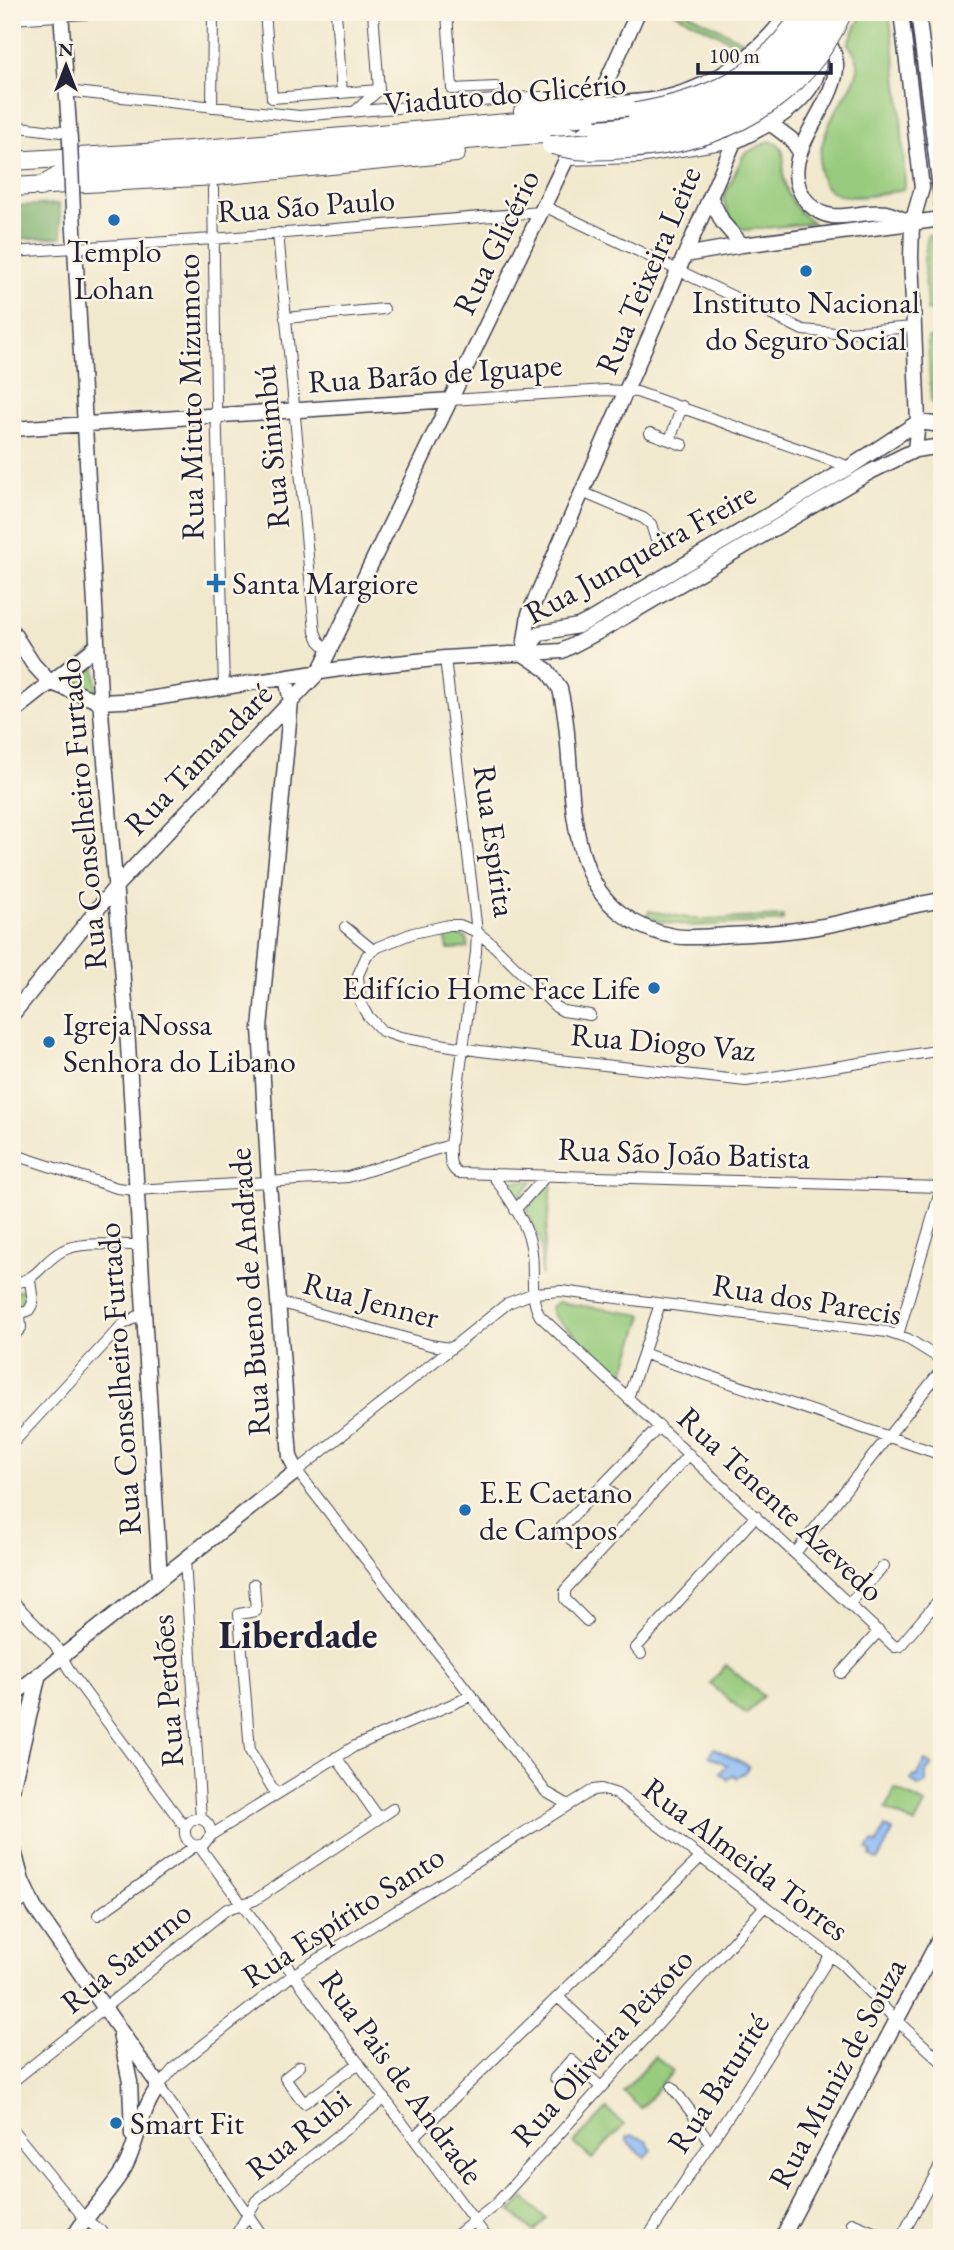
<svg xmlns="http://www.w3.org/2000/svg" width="954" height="2250" viewBox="0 0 954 2250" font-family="'EB Garamond',serif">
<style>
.green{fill:#97cb7d;stroke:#5c765c;stroke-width:2}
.forest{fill:#79af6c;stroke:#4e6854;stroke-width:2}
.water{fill:#8abaf6;stroke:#566e98;stroke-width:2}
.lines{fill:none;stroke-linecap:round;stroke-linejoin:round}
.street-casing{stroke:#414051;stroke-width:12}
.secondary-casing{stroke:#414051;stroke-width:17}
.highway-casing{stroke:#414051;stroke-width:20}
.street{stroke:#fff;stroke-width:10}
.secondary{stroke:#fff;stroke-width:14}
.highway{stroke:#fff;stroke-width:18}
.secondary-bridge-casing{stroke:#414051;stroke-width:17;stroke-linecap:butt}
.primary-bridge-casing{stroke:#414051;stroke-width:18;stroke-linecap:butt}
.highway-bridge-casing{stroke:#414051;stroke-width:20;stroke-linecap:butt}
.secondary-bridge{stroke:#fff;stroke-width:14}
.primary-bridge{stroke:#fff;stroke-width:16}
.highway-bridge{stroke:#fff;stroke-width:18}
.poi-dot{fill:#1f6fb2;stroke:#fcf5e5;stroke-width:2.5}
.labels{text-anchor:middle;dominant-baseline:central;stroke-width:5;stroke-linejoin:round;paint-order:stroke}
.street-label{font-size:32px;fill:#22223b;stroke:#fcf5e5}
.poi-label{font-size:32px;fill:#22223b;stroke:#fcf5e5;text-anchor:start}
.district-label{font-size:38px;font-weight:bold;fill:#22223b;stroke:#fcf5e5}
</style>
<rect width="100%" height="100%" fill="#fcf5e5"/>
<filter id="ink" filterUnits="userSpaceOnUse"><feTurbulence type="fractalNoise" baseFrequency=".0143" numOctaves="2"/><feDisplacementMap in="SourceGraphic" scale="14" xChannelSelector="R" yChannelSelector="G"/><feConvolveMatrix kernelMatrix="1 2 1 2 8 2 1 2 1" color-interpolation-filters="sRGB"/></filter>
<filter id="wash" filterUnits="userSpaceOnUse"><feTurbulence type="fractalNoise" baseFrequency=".00686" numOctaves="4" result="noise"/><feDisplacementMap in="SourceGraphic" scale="28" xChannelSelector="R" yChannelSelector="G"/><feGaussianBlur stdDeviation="1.57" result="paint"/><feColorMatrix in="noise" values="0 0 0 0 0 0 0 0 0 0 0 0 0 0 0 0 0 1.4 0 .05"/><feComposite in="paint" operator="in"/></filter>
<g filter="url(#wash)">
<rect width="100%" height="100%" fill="#f1e9ce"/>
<path class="green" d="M673 12H686L753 46 749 50Z
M863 12H889L900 100 905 185 902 190C884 193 862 199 844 196 801 190 824 129 839 106 845 97 854 84 857 73 861 62 855 53 848 44Z
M769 141C774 142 780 145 782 150 785 156 783 166 783 172 785 193 795 211 813 223L745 230C731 225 728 212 723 199L744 154Z
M928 235H932L941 310 927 311 924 260Z
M942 336V410L935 407 931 400 928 338Z
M94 650 97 698 56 681Z
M649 911 700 920 783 916V921L692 926 660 921 647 917Z
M459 935 467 939 468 948 448 949 445 936Z
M504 1181H533L516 1200Z
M549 1184H552L541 1275V1243L527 1208Z
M11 1299a9 9 0 1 1 18 0a9 9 0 1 1-18 0Z
M557 1302 643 1315 623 1376 619 1375 553 1315 551 1307Z
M726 1665 763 1696 746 1714 710 1684Z
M895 1789 925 1804 915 1824 886 1809Z
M655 2056 673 2071 641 2108 623 2092Z
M607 2109 624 2125 592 2159 574 2143Z
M524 2198 546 2219 534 2232 511 2211Z"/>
<path class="forest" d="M59 204 62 237 12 239V206Z"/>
<path class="water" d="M714 1748 749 1766 744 1774 742 1773 737 1778 733 1774 728 1780 720 1773 727 1765 709 1756Z
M925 1761 932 1765 926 1772V1783L919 1787 911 1780 913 1776 917 1777Z
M885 1827 893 1831 878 1860 871 1856 872 1853 867 1849 873 1842 877 1844Z
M632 2135 646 2140 652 2150 645 2158 627 2141V2137Z"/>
</g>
<g filter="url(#ink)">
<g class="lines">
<g class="street-casing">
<path id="street" d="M265 12 272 98 379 90
M336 12 342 93
M447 12 452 89 496 87
M12 19 116 12
M66 91 299 116 530 97H555L579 101
M212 107 213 12
M354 112 379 90 373 12
M12 126 69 133
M566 160 639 158 734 142
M213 189 216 400 224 688
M544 206 803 330 835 333 914 327
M278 233 315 632 319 641 329 651
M12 252 213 239 541 212
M285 318 384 309
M451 400 606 390 637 392 850 467
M650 433 683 445
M670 440 682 406
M582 492 643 518 651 524 655 537 666 539
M445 658 477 932 476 952 450 1145C450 1156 448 1166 458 1173L941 1187
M345 927 373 950
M590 1015 563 1011 556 1007 492 944 477 932 460 925H449L413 933 378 947 367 955 358 975 360 1002 367 1015 382 1031 400 1037 480 1051 746 1081 942 1050
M12 1154 117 1188 136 1190 348 1177 450 1145
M492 1174C507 1196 526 1220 531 1246 536 1269 528 1296 540 1316L895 1647 900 1646 942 1596
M515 1210 546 1176
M12 1284C41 1278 40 1263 62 1251 79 1241 118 1245 139 1245
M278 1302 430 1345 450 1348
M20 1314 29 1310 33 1303 30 1280
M898 1335 942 1185
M12 1338 21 1328 20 1314
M645 1354 942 1455
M628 1398 660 1304
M12 1444 122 1325 143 1313
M603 1485 615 1496
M575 1544 561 1528 660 1426
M796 1552 942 1369
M185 1559 201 1819
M254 1584 256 1611 239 1614 250 1751 276 1794
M12 1600 55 1645 71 1673 185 1827
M850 1603 884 1566
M587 1621 565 1599V1590L689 1454
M641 1654 636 1648 756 1516
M841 1673 879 1631
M336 1757 379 1818
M567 1804 546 1792 297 1471 508 1303 534 1293 561 1291 887 1332 908 1339 942 1360
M195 1846C184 1841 181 1829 191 1820 203 1816 211 1823 211 1835
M199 1846 487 2238
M12 1909 29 1897
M98 1915 195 1846 204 1844 211 1835 355 1746 471 1696
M558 1997 606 2042
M300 2066 285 2078 304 2103 359 2063
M555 2078 571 2060 601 2087
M12 2082 227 1909 255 1900 393 1809
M672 2087 692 2113 710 2144
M12 2129 85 2219 110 2238
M414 2137 701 1857
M852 2223 888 2238
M234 2238 256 2201 385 2098
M264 2238 159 2086 175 2067 294 1974 593 1790 601 1789 617 1794 843 1965 896 2020 942 2062
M453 2238 495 2205 765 1906
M647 2238 742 2096 830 1956
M901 2238 942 2162"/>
</g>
<g class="secondary-casing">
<path id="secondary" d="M61 12 70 141
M638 12 596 105C621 102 647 103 672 96 716 85 763 51 788 12
M901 12 922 188 912 223 911 257 918 422 915 450
M918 12 942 205
M823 33C829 42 835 52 836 63 839 107 768 160 809 204 832 228 859 209 886 213 895 215 904 220 912 223
M771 124 791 139 800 152
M711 199 723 223 742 245
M73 212 101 712 127 1028 160 1579
M685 255 742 245 942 219
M12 429 451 400
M12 631 33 664 45 677 52 683 100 702 142 700 340 669 445 658 562 651 604 629 870 472 915 450 942 446
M524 653 540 633 578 626 590 620 850 467 918 422 942 425
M523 654 529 614 734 142C768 126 830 94 817 49
M523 654 547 670 560 689C574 747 565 811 587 867 601 905 634 929 674 936 691 939 710 936 727 935 757 934 788 932 817 927 859 920 900 907 942 900
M12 713 97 646
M12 1015 117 885 319 672 566 160 575 138 597 127
M12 1696 297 1471 290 1457 269 1183 260 1028 291 701 286 678
M12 1790 39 1674
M12 1843 22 1881 34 1907 159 2086C140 2110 139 2140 125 2167 110 2193 88 2212 73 2238
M120 2034 130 2082 132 2135
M782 2238 942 1934"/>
</g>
<g class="highway-casing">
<path id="highway" d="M523 111 596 105
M12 161 179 151 636 112
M12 187 216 176 456 153
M40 187 62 174 527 135 561 133 575 138"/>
</g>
<use href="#street" class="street"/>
<use href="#secondary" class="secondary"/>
<use href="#highway" class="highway"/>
<g class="secondary-bridge-casing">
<path id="secondary-bridge" d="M597 127C662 122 728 112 777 64 793 49 805 30 817 12
M70 141 73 212"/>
</g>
<g class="primary-bridge-casing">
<path id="primary-bridge" d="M553 146C580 154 599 152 627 150 722 145 804 103 844 12"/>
</g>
<g class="highway-bridge-casing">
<path id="highway-bridge" d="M636 112C706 100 764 76 802 12
M551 145C667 137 771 129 831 12"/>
</g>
<use href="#secondary-bridge" class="secondary-bridge"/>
<use href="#primary-bridge" class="primary-bridge"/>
<use href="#highway-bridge" class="highway-bridge"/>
</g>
</g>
<g class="poi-dot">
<circle cx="114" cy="220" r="7"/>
<circle cx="806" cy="271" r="7"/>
<path d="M212.5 572.5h7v7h7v7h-7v7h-7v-7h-7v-7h7z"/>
<circle cx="654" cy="988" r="7"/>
<circle cx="49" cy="1042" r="7"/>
<circle cx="465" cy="1510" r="7"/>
<circle cx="116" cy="2123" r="7"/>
</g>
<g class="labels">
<g class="street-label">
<text transform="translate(505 93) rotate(-5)">Viaduto do Glicério</text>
<text transform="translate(306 205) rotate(-4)">Rua São Paulo</text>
<text transform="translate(496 242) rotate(-64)">Rua Glicério</text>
<text transform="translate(648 270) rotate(-67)">Rua Teixeira Leite</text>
<text transform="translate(435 373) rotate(-4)">Rua Barão de Iguape</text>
<text transform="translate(190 397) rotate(-91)">Rua Mituto Mizumoto</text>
<text transform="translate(271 447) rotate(-95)">Rua Sinimbú</text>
<text transform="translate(640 553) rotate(-29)">Rua Junqueira Freire</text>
<text transform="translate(198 759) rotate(-46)">Rua Tamandaré</text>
<text transform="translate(82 814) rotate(-95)">Rua Conselheiro Furtado</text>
<text transform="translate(495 841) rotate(82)">Rua Espírita</text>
<text transform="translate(663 1042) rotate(5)">Rua Diogo Vaz</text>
<text transform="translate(684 1153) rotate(2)">Rua São João Batista</text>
<text transform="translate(249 1292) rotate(-94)">Rua Bueno de Andrade</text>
<text transform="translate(807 1299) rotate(9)">Rua dos Parecis</text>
<text transform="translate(371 1300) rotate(15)">Rua Jenner</text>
<text transform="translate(119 1379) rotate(-94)">Rua Conselheiro Furtado</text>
<text transform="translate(781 1504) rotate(43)">Rua Tenente Azevedo</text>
<text transform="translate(167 1691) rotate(-94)">Rua Perdões</text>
<text transform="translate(746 1859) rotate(37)">Rua Almeida Torres</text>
<text transform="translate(343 1916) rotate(-33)">Rua Espírito Santo</text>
<text transform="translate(126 1957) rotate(-39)">Rua Saturno</text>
<text transform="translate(602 2047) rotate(-48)">Rua Oliveira Peixoto</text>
<text transform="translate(837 2073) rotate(-62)">Rua Muniz de Souza</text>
<text transform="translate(402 2077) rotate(54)">Rua Pais de Andrade</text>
<text transform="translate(718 2083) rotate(-57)">Rua Baturité</text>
<text transform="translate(298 2134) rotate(-39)">Rua Rubi</text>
</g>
<g class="poi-label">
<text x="114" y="251" text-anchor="middle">Templo<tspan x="114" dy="37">Lohan</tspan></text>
<text x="806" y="302" text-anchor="middle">Instituto Nacional<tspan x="806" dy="37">do Seguro Social</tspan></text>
<text x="232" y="583">Santa Margiore</text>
<text x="640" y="988" text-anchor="end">Edifício Home Face Life</text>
<text x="63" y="1024">Igreja Nossa<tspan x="63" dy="37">Senhora do Libano</tspan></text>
<text x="479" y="1492">E.E Caetano<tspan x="479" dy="37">de Campos</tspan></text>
<text x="130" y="2123">Smart Fit</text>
</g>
<g class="district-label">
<text x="298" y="1634">Liberdade</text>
</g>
</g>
<rect width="954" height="2250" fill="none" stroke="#fcf5e5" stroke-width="42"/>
<g transform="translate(66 66)" stroke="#fcf5e5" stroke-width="5" paint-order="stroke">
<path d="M0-5L12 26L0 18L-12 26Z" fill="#22223b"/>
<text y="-10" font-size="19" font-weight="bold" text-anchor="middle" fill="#22223b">N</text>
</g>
<path d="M698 63v10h133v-10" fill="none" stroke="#22223b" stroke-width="3.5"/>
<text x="709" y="63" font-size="21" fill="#22223b" stroke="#fcf5e5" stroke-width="5" paint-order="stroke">100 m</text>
</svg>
